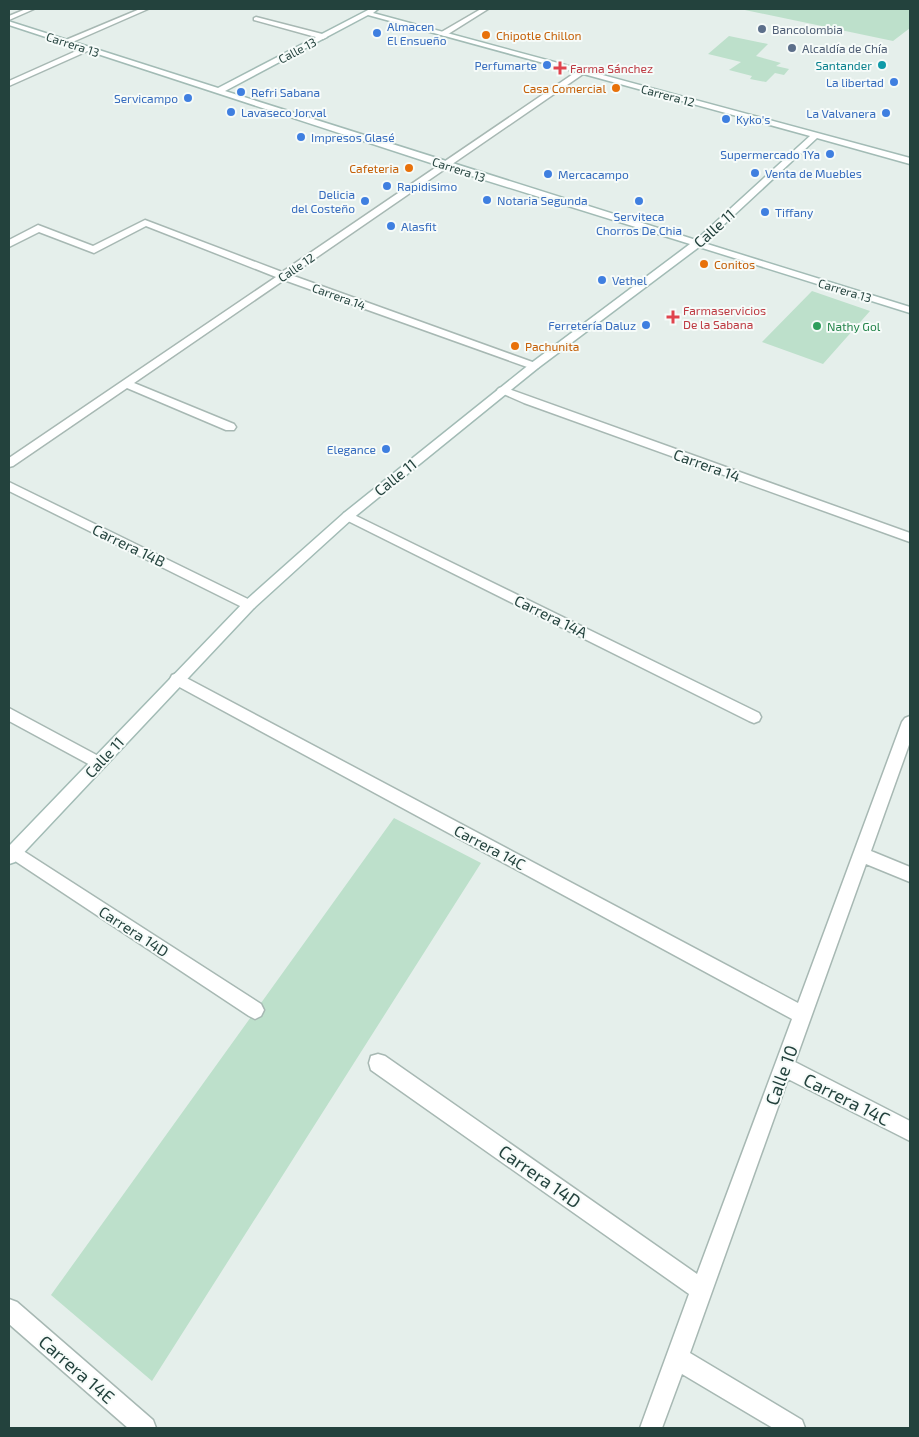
<svg xmlns="http://www.w3.org/2000/svg" width="919" height="1437" viewBox="0 0 919 1437" font-family="'Exo 2',sans-serif">
<style>
.green{fill:#bde0cb}
.lines{fill:none;stroke-linecap:round;stroke-linejoin:round}
.street-casing{stroke:#a7b8b3;stroke-width:3}
.secondary-casing{stroke:#a2bbb5;stroke-width:3}
.street{fill:#fff;fill-rule:evenodd}
.secondary{fill:#fff;fill-rule:evenodd}
.service-dot{fill:#5c6f8a;stroke:#f6fbf9;stroke-width:2}
.shop-dot{fill:#3f7fe0;stroke:#f6fbf9;stroke-width:2}
.food-dot{fill:#e8710a;stroke:#f6fbf9;stroke-width:2}
.culture-dot{fill:#0f9aa8;stroke:#f6fbf9;stroke-width:2}
.health-dot{fill:#e0444e;stroke:#f6fbf9;stroke-width:2}
.leisure-dot{fill:#2e9e5b;stroke:#f6fbf9;stroke-width:2}
.labels{text-anchor:middle;dominant-baseline:central;stroke-width:4;stroke-linejoin:round;paint-order:stroke}
.far-shop-label{font-size:12px;fill:#366cbe;stroke:#f6fbf9;text-anchor:start}
.far-service-label{font-size:12px;fill:#4e5e75;stroke:#f6fbf9;text-anchor:start}
.far-food-label{font-size:12px;fill:#c56008;stroke:#f6fbf9;text-anchor:start}
.far-street-label{font-size:12px;fill:#23423d;stroke:#f6fbf9}
.far-culture-label{font-size:12px;fill:#0d838f;stroke:#f6fbf9;text-anchor:end}
.far-health-label{font-size:12px;fill:#be3a42;stroke:#f6fbf9;text-anchor:start}
.far-leisure-label{font-size:12px;fill:#27864d;stroke:#f6fbf9;text-anchor:start}
.street-label{font-size:15px;fill:#23423d;stroke:#f6fbf9}
.near-street-label{font-size:18px;fill:#23423d;stroke:#f6fbf9}
</style>
<rect width="100%" height="100%" fill="#e5efeb"/>
<path class="green" d="M740 9H910V28L893 41Z
M729 36 768 44 756 56 781 63 776 66 789 69 784 75 775 73 766 82 750 79 752 76 729 70 741 62 708 54Z
M812 291 870 311 823 364 762 342Z
M394 818 481 863 152 1381 51 1295Z"/>
<g class="lines">
<g class="street-casing">
<path id="street" d="M26 9H34L9 20V16Z
M140 9H148L68 44 61 42Z
M481 9H488L445 36 438 34Z
M256 17 326 35 327 37 323 39 254 20V18Z
M85 47 92 49 9 86V81Z
M579 70 586 72 291 275 538 364 539 366 538 368H530L284 280 134 383 234 424 236 427 234 430H226L127 388 13 466 9 467V458L276 277 146 226 94 253 39 232 9 247V240L38 225 93 246 145 220 282 272Z
M503 387 910 533V542L524 403 499 392 497 390 499 388Z
M9 482 254 602 256 605 254 608H244L9 491Z
M348 512 759 713 761 717 759 721 754 723 749 721 344 519 342 516 344 513Z
M177 673 798 1003 902 722 905 718 910 716V742L871 851 910 867V882L866 864 795 1062 910 1121V1141L788 1079 690 1353 802 1420 805 1428H773L682 1374 662 1428H640L689 1294 371 1070 369 1063 371 1056 378 1054 385 1056 697 1274 792 1019 172 683 170 679 172 675Z
M9 708 104 759 107 763 104 767 99 769 94 767 9 721Z
M14 845 261 1004 264 1010 261 1016 255 1019 249 1016 9 857V847Z
M9 1299 17 1302 153 1420 156 1428H128L9 1324Z"/>
</g>
<g class="secondary-casing">
<path id="secondary" d="M370 9H378L373 13 910 158V164L817 138 704 243 910 307V313L699 247 538 368 352 519 254 608 15 862 9 864V846L244 602 344 513 530 364 690 244 443 167 9 25V21L11 22 218 88ZM368 15 810 136 696 240 225 91Z"/>
</g>
<use href="#street" class="street"/>
<use href="#secondary" class="secondary"/>
</g>
<g class="service-dot">
<circle cx="762" cy="29" r="5"/>
<circle cx="792" cy="48" r="5"/>
</g>
<g class="shop-dot">
<circle cx="377" cy="33" r="5"/>
<circle cx="547" cy="65" r="5"/>
<circle cx="894" cy="82" r="5"/>
<circle cx="241" cy="92" r="5"/>
<circle cx="188" cy="98" r="5"/>
<circle cx="231" cy="112" r="5"/>
<circle cx="886" cy="113" r="5"/>
<circle cx="726" cy="119" r="5"/>
<circle cx="301" cy="137" r="5"/>
<circle cx="830" cy="154" r="5"/>
<circle cx="755" cy="173" r="5"/>
<circle cx="548" cy="174" r="5"/>
<circle cx="387" cy="186" r="5"/>
<circle cx="487" cy="200" r="5"/>
<circle cx="365" cy="201" r="5"/>
<circle cx="639" cy="201" r="5"/>
<circle cx="765" cy="212" r="5"/>
<circle cx="391" cy="226" r="5"/>
<circle cx="602" cy="280" r="5"/>
<circle cx="646" cy="325" r="5"/>
<circle cx="386" cy="449" r="5"/>
</g>
<g class="food-dot">
<circle cx="486" cy="35" r="5"/>
<circle cx="616" cy="88" r="5"/>
<circle cx="409" cy="168" r="5"/>
<circle cx="704" cy="264" r="5"/>
<circle cx="515" cy="346" r="5"/>
</g>
<circle class="culture-dot" cx="882" cy="65" r="5"/>
<g class="health-dot">
<path d="M557.5 60.5h5v5h5v5h-5v5h-5v-5h-5v-5h5z"/>
<path d="M670.5 309.5h5v5h5v5h-5v5h-5v-5h-5v-5h5z"/>
</g>
<circle class="leisure-dot" cx="817" cy="326" r="5"/>
<g class="labels">
<g class="far-shop-label">
<text x="387" y="26">Almacen<tspan x="387" dy="14">El Ensueño</tspan></text>
<text x="537" y="65" text-anchor="end">Perfumarte</text>
<text x="884" y="82" text-anchor="end">La libertad</text>
<text x="251" y="92">Refri Sabana</text>
<text x="178" y="98" text-anchor="end">Servicampo</text>
<text x="241" y="112">Lavaseco Jorval</text>
<text x="876" y="113" text-anchor="end">La Valvanera</text>
<text x="736" y="119">Kyko's</text>
<text x="311" y="137">Impresos Glasé</text>
<text x="820" y="154" text-anchor="end">Supermercado 1Ya</text>
<text x="765" y="173">Venta de Muebles</text>
<text x="558" y="174">Mercacampo</text>
<text x="397" y="186">Rapidisimo</text>
<text x="355" y="194" text-anchor="end">Delicia<tspan x="355" dy="14">del Costeño</tspan></text>
<text x="497" y="200">Notaria Segunda</text>
<text x="775" y="212">Tiffany</text>
<text x="639" y="216" text-anchor="middle">Serviteca<tspan x="639" dy="14">Chorros De Chia</tspan></text>
<text x="401" y="226">Alasfit</text>
<text x="612" y="280">Vethel</text>
<text x="636" y="325" text-anchor="end">Ferretería Daluz</text>
<text x="376" y="449" text-anchor="end">Elegance</text>
</g>
<g class="far-service-label">
<text x="772" y="29">Bancolombia</text>
<text x="802" y="48">Alcaldía de Chía</text>
</g>
<g class="far-food-label">
<text x="496" y="35">Chipotle Chillon</text>
<text x="606" y="88" text-anchor="end">Casa Comercial</text>
<text x="399" y="168" text-anchor="end">Cafeteria</text>
<text x="714" y="264">Conitos</text>
<text x="525" y="346">Pachunita</text>
</g>
<g class="far-street-label">
<text transform="translate(73 44) rotate(18)">Carrera 13</text>
<text transform="translate(297 50) rotate(-28)">Calle 13</text>
<text transform="translate(668 95) rotate(15)">Carrera 12</text>
<text transform="translate(459 169) rotate(18)">Carrera 13</text>
<text transform="translate(296 267) rotate(-34)">Calle 12</text>
<text transform="translate(845 290) rotate(17)">Carrera 13</text>
<text transform="translate(339 296) rotate(20)">Carrera 14</text>
</g>
<g class="far-culture-label">
<text x="872" y="65">Santander</text>
</g>
<g class="far-health-label">
<text x="570" y="68">Farma Sánchez</text>
<text x="683" y="310">Farmaservicios<tspan x="683" dy="14">De la Sabana</tspan></text>
</g>
<g class="far-leisure-label">
<text x="827" y="326">Nathy Gol</text>
</g>
<g class="street-label">
<text transform="translate(714 228) rotate(-42)">Calle 11</text>
<text transform="translate(707 465) rotate(20)">Carrera 14</text>
<text transform="translate(395 477) rotate(-39)">Calle 11</text>
<text transform="translate(129 545) rotate(26)">Carrera 14B</text>
<text transform="translate(551 616) rotate(26)">Carrera 14A</text>
<text transform="translate(104 757) rotate(-47)">Calle 11</text>
<text transform="translate(490 847) rotate(28)">Carrera 14C</text>
<text transform="translate(134 931) rotate(33)">Carrera 14D</text>
</g>
<g class="near-street-label">
<text transform="translate(781 1075) rotate(-70)">Calle 10</text>
<text transform="translate(847 1099) rotate(27)">Carrera 14C</text>
<text transform="translate(540 1176) rotate(35)">Carrera 14D</text>
<text transform="translate(77 1369) rotate(41)">Carrera 14E</text>
</g>
</g>
<rect width="919" height="1437" fill="none" stroke="#23423d" stroke-width="20"/>
</svg>
